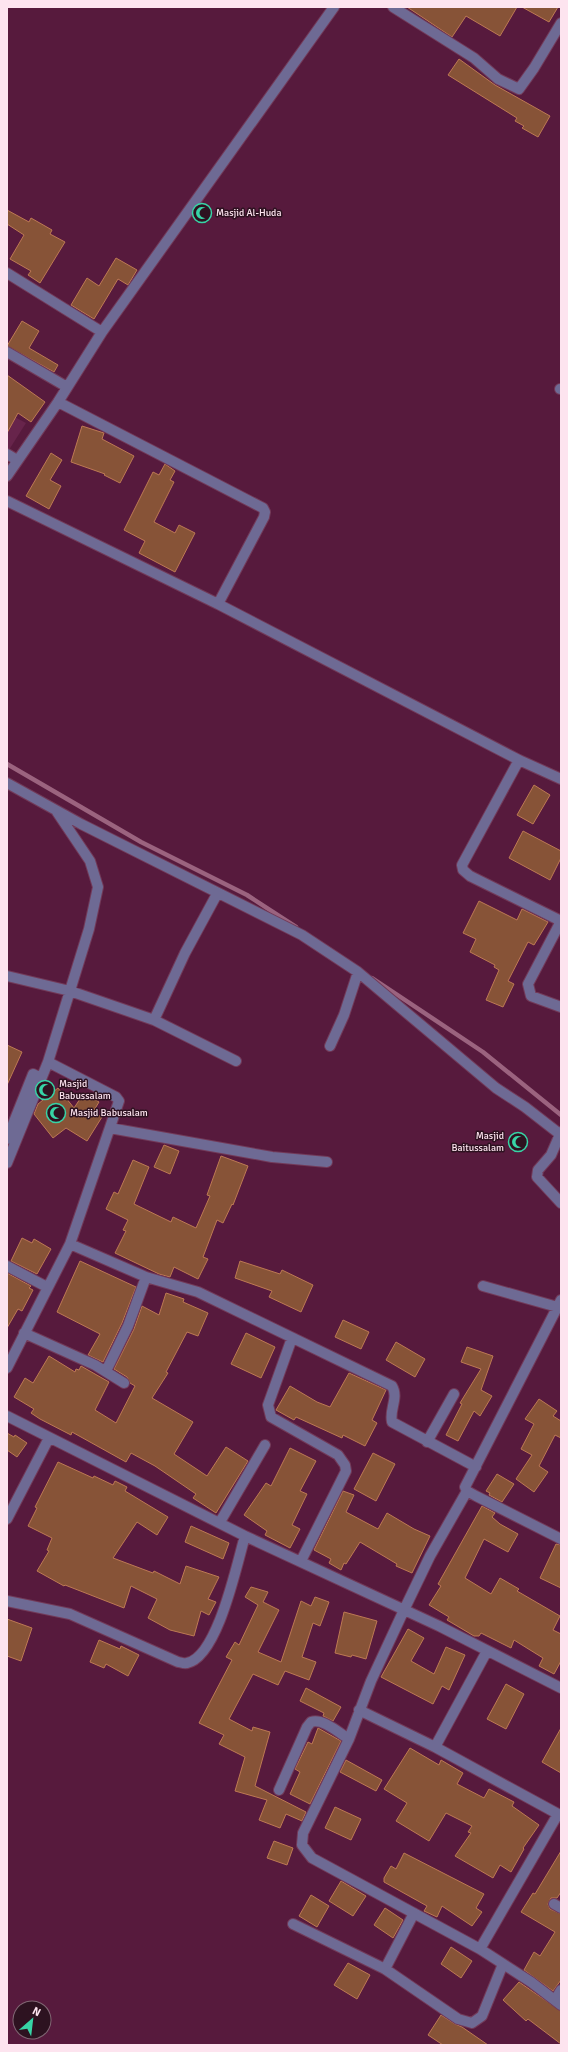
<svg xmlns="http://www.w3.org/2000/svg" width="568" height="2052" viewBox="0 0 568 2052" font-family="Signika,sans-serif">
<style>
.built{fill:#67244b}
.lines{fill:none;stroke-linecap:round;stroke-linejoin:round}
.stream{stroke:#9b637f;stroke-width:4.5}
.building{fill:#875337;stroke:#bd7954}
.street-casing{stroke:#723a59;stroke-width:12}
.street{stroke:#6e6a94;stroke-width:10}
.labels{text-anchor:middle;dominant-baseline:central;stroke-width:3;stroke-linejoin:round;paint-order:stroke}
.poi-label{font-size:10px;fill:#fde4ef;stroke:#2d1220;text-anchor:start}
</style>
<rect width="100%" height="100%" fill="#571a3d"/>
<path class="built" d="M7 413 26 423 7 453Z"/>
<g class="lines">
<path class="stream" d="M7 764 141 842 247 895 296 927
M372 978 483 1052 561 1115"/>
</g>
<path class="building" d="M407 7H517L500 36 466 16 452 37Z
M522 7H558L549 22Z
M459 59 495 85 550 116 538 137 522 128 524 126 515 121 517 118 448 75Z
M7 210 29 222 31 218 52 230 50 234 65 242 40 283 28 275 31 271 10 259 24 235 7 224Z
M116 258 137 270 128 285 118 279 94 319 71 305 87 278 99 286Z
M22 321 39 331 29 348 58 365 54 372 7 346Z
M7 375 45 402 31 422 18 413 7 433Z
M82 426 104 433 102 439 134 456 120 483 104 475 105 474 71 462Z
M51 453 62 460 50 480 61 486 49 509 26 496Z
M165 464 175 471 170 480 174 482 154 522 175 533 179 525 195 533 175 572 139 553 145 541 124 530 153 472 159 475Z
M534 785 550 795 533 824 517 815Z
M523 831 561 851V858L550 880 509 858Z
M479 901 517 920 522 909 548 922 534 945 528 942 508 981 514 984 503 1007 486 1000 499 970 494 967 495 965 470 952 476 939 463 933Z
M7 1045 22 1052 7 1085Z
M58 1088 74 1108 84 1093 99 1102 93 1112 102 1117 87 1141 66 1128 53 1138 34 1114 38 1104Z
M164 1145 179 1151 170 1174 154 1167Z
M221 1156 248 1166 233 1205 232 1204 223 1223 217 1220 203 1257 208 1259 198 1279 174 1267 170 1277 159 1274 115 1253 126 1231 123 1230 128 1220 106 1209 114 1192 118 1194 133 1160 149 1167 134 1204 171 1222 173 1217 196 1228 210 1196 207 1195Z
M22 1238 32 1243 34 1239 51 1249 37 1274 11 1261Z
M80 1261 136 1287 122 1323 103 1362 88 1355 100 1334 57 1312Z
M240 1261 280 1274 282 1270 313 1285 301 1312 269 1297 272 1291 235 1278Z
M7 1273 31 1286 29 1288 33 1290 22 1311 18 1309 7 1328Z
M166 1293 184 1299 183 1302 208 1313 198 1336 187 1332 166 1372 168 1373 152 1398 193 1422 174 1454 207 1476 226 1447 248 1461 216 1513 193 1498 196 1494 155 1466 131 1453 126 1462 72 1432 71 1435 40 1419 31 1413 34 1409 14 1397 25 1378 33 1383 49 1356 75 1372 76 1369 79 1370 81 1366 109 1382 95 1410 116 1423 135 1386 130 1383 127 1377 114 1369 134 1329 142 1306 159 1315Z
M343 1320 369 1332 361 1349 335 1337Z
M246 1333 275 1347 261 1378 231 1364Z
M396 1342 425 1359 415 1377 386 1360Z
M467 1347 493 1356 481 1390 492 1396 480 1416 474 1411 458 1441 446 1435 462 1404 460 1403 481 1369 461 1362Z
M349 1373 386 1390 372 1420 377 1423 365 1446 343 1435 342 1438 296 1417 294 1420 276 1410 290 1386 317 1402 330 1407Z
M539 1399 557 1411 553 1416 561 1421V1438L555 1435 539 1466 548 1472 534 1492 516 1479 532 1455 521 1449 534 1424 525 1419Z
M7 1433 14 1437 15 1435 27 1443 17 1457 7 1450Z
M290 1448 316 1461 300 1491 307 1494 292 1525 300 1529 290 1548 265 1535 267 1531 244 1515 266 1483 271 1486Z
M373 1453 395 1464 376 1501 354 1489Z
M58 1462 93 1478 94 1476 113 1485 115 1481 127 1487 125 1491 168 1517 157 1535 137 1522 113 1558 153 1573 154 1571 180 1584 186 1566 219 1577 208 1599 216 1602 209 1615 201 1611 194 1636 170 1630 148 1618 157 1599 131 1586 124 1608 65 1585 64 1586 37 1571 49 1551 47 1550 52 1538 28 1526 37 1508 35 1507Z
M497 1474 514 1484 502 1502 489 1495 490 1493 486 1491Z
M343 1491 354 1495 346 1512 378 1529 387 1513 414 1529 430 1536 412 1573 396 1566 397 1564 360 1542 346 1564 344 1563 341 1570 329 1563 331 1559 314 1550Z
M482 1506 495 1513 492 1517 500 1524 518 1534 508 1552 484 1539 465 1578 491 1594 500 1578 519 1589 517 1591 560 1616 553 1630 561 1634V1661L554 1674 539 1666 543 1658 514 1640 511 1648 481 1633 479 1636H474L447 1620 449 1617 429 1605 441 1586 438 1584Z
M191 1526 229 1543 223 1559 185 1542Z
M556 1544 561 1545V1588L540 1578Z
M251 1587 268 1592 263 1602 279 1610 258 1652 281 1662 301 1601 311 1606 315 1597 329 1602 320 1626 313 1623 302 1657 316 1662 309 1680 285 1671 278 1685 253 1674 229 1719 252 1731 253 1727 270 1732 255 1786 306 1812 302 1821 286 1814 280 1828 259 1820 267 1800 235 1791 245 1757 219 1744 224 1735 199 1723 232 1660 226 1657 235 1642 239 1645 258 1605 245 1597Z
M344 1612 377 1621 366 1659 352 1655 351 1657 335 1653Z
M7 1619 32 1628 21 1661 7 1656Z
M408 1629 424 1638 411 1661 434 1674 446 1647 465 1655 449 1690 442 1686 433 1704 381 1677Z
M99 1640 120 1649 121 1646 139 1655 128 1676 106 1664 104 1668 90 1662Z
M506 1684 524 1694 506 1729 487 1719Z
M306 1688 341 1707 333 1721 323 1716 324 1713 300 1701Z
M318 1728 341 1741 310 1804 290 1794 300 1772 295 1769 308 1742 312 1744Z
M561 1728V1773L542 1762Z
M410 1748 439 1765 441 1760 463 1773 457 1784 484 1798 489 1789 514 1802 512 1806 539 1825 523 1848 524 1849 511 1872 500 1865 493 1878 455 1856 471 1833 468 1832 472 1826 446 1813 429 1841 396 1821 407 1803 384 1789Z
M346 1760 382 1780 376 1791 340 1772Z
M335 1807 361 1819 351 1840 325 1828Z
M274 1841 293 1848 287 1865 267 1858Z
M561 1851V1892L557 1898H551L548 1904 550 1909 561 1914V1980L553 1991 524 1970 534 1952 540 1956 555 1932 521 1912 533 1893 535 1894Z
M404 1853 484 1894 476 1908 482 1912 472 1926 442 1906 437 1917 424 1911 427 1906 384 1882V1878L391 1866 396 1869Z
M341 1881 366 1896 353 1916 329 1901Z
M311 1895 329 1906 317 1927 299 1916Z
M385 1908 403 1920 393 1938 374 1925Z
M451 1947 472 1961 461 1978 441 1964Z
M348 1963 370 1975 357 1999 334 1985Z
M519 1982 561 2011V2044L528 2019 526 2021 503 2000Z
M441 2015 455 2024 462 2027 488 2045H443L428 2035Z"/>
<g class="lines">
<g class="street-casing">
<path id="street" d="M393 7 474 58 498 79 519 89 534 68 561 23
M7 273 102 332
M7 352 67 387
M560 389H561
M58 402 263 508 265 512 264 517 218 604
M7 454 17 460
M7 476 58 402 102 332 334 7
M7 501 218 604 519 760 561 779
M519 760 462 865 463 870 470 876 561 921
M7 783 81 824 302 935 358 972 496 1088 525 1107 561 1135
M561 921 528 984 531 996 561 1007
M7 976 70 991 154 1020 236 1061
M154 1020 185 953 217 894
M330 1046 344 1015 358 972
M110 1128 272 1157 327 1162
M561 1132 551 1155 538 1170 537 1177 561 1203
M7 1139 33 1074 41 1078
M7 1163 48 1062
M70 1244 146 1277 198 1292 392 1386C399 1398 389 1409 392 1422L476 1467
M7 1266 47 1287
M483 1286 561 1308
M561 1300 465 1487 467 1491 476 1496 561 1539
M24 1333 95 1365 124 1383
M292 1338 268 1405 271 1417 338 1455 345 1465 346 1471 301 1561
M7 1368 70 1244 119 1101 116 1097 48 1062 89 929 98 887 90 861 57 812
M106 1371 128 1326 146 1277
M7 1416 245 1536 439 1626 561 1688
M427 1442 454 1394
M467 1491 430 1556 404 1610 371 1681 349 1739 303 1833 302 1845 312 1858 480 1949 531 1982 561 2005
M7 1519 49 1438
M220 1522 265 1445
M7 1601 70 1614 178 1662C180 1662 184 1664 187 1663 218 1657 237 1563 245 1536
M487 1651 435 1747 558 1814
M359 1710 435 1747
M279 1790 307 1727 311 1722C323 1718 339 1733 349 1739
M554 1904 561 1908
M293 1924 385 1969 458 2019 472 2023 482 2016 503 1964
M480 1949 558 1814 561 1816
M385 1969 414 1913
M555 2000 561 1990"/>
</g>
<use href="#street" class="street"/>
</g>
<defs>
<g id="mosque-ring" transform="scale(1)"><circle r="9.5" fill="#2d1220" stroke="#37d4a6" stroke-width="1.5"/><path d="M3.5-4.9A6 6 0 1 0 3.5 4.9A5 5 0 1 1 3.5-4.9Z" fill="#37d4a6"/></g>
</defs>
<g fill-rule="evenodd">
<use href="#mosque-ring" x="202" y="213"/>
<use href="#mosque-ring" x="45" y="1090"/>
<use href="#mosque-ring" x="56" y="1113"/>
<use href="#mosque-ring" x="518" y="1142"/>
</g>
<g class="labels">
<g class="poi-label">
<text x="216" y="213">Masjid Al-Huda</text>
<text x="59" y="1084">Masjid<tspan x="59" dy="12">Babussalam</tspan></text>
<text x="70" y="1113">Masjid Babusalam</text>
<text x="504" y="1136" text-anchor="end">Masjid<tspan x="504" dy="12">Baitussalam</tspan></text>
</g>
</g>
<rect width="568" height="2052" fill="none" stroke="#fde4ef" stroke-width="16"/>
<g transform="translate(32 2020) rotate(28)"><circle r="19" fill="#2d1220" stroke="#806673"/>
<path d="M0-3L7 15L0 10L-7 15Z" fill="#37d4a6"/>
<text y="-6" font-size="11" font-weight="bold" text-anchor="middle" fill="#fde4ef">N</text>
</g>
</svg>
